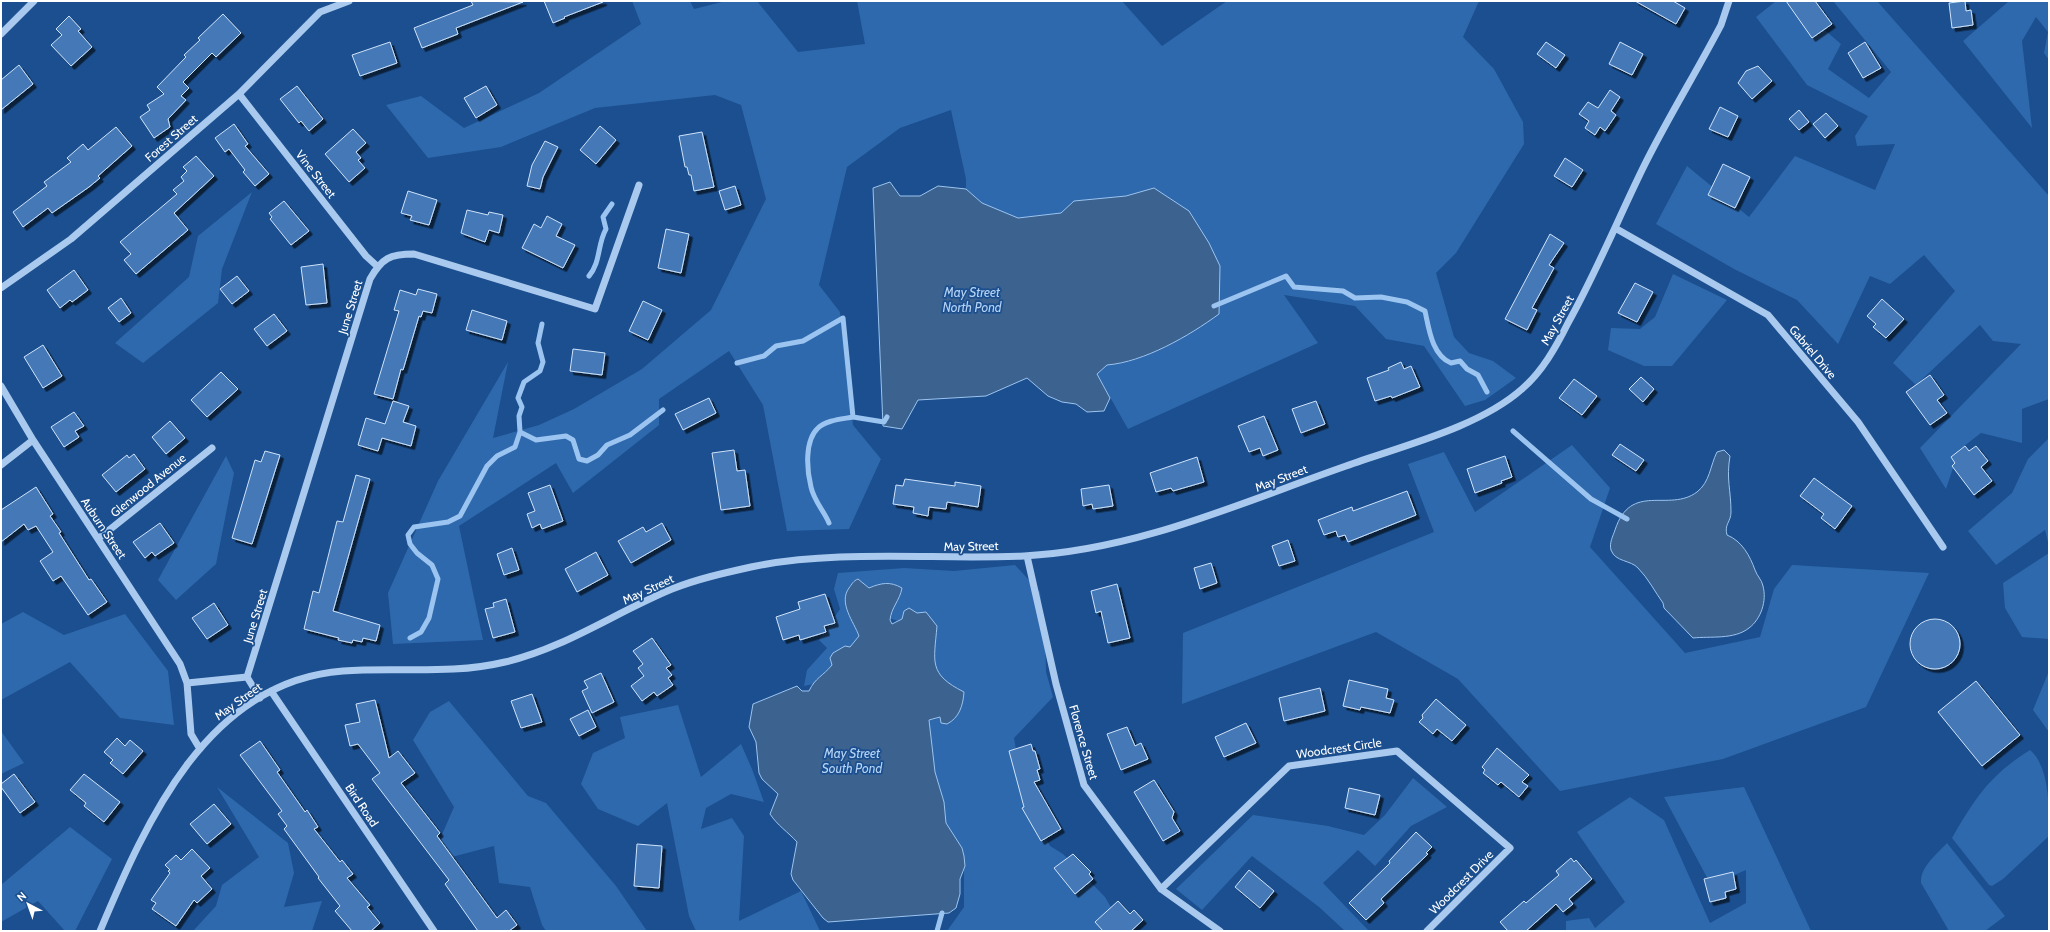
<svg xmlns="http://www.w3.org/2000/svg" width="2050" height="932" viewBox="0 0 2050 932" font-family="Cabin,sans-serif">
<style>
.green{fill:#2e69ad}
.water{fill:#3c6290;stroke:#9cc4f0}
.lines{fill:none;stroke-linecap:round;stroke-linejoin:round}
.stream{stroke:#9cc4f0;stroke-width:5}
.building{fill:#4478b7;stroke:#cfe3fa;filter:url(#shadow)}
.minor{stroke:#a9c9ee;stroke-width:7}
.labels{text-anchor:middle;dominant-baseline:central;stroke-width:3.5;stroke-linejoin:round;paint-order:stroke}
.street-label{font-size:12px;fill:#fff;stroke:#1b4f8f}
.water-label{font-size:13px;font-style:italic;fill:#b5d3f5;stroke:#1b4f8f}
</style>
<defs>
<filter id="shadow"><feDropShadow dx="3.5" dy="3.5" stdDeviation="0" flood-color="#0009"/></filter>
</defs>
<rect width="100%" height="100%" fill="#1b4f8f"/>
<path class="green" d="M632 1H690L694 9 726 1H757L798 52 865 44 857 1H1122L1162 46 1227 1H1479L1463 37 1494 69 1523 122 1524 144 1456 253 1436 273 1454 337 1469 353 1493 361 1516 378 1485 400 1465 406 1424 346 1386 339 1355 306 1284 295 1318 343 1128 429 1097 374 1107 365C1143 363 1189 335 1218 314L1154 188 1126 196 1074 201 1061 213 1017 218 982 203 966 189V179L951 110 900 128 847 167 819 285 840 312 853 425 881 459 849 529 787 531 763 405 729 351 659 399V425L573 493 556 463 459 526 483 640 393 644 388 593 438 481 508 362 493 438 539 425 574 409 642 369 711 310 766 199 741 105 715 95 595 108 501 147 428 158 386 105 421 96 464 128 539 93 641 24Z
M1776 1H1791L1841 44 1828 69 1869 98 1891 72 1833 1H1877L2049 196V399L2022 409V443L1981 433 1959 450 1946 489 1920 448 2021 344 1993 341 1980 325 1916 385 1893 363 1955 291 1924 255 1890 284 1870 276 1838 344 1797 300 1734 269 1656 224 1687 166 1749 217 1795 156 1875 190 1895 144 1857 146 1855 136 1868 116 1807 85 1756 17Z
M2009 1H2049V60L2044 53 2048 32 2036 17 2022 41 2032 128 1963 41Z
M252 192 222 269 218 303 143 363 115 343 189 277 198 236Z
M1673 274 1727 300 1672 366H1644L1608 350 1611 328 1640 329 1655 317Z
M2049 438V546L2045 530 1996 565 1968 531 2012 493 2028 459Z
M1572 445 1610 488 1590 547 1685 653 1760 637 1774 589 1792 565 1929 573 1866 707 1723 759 1560 791 1458 679 1376 632 1182 704 1183 633 1434 532 1408 464 1444 452 1475 512Z
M226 456 234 473 216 564 176 600 158 580Z
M2049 553V639L2022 637 2005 608 2003 583Z
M1015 565 1040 592 1045 635 1046 672 1053 697 1014 738 1020 773 1034 816 1050 846 1063 854 1105 897 1125 931H947L964 907V856L962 848 946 823 944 802 935 773 929 720 936 719 964 692C956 688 942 682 938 674 930 661 935 640 937 626L920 628 879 615 876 643 818 683 804 686 807 670 827 648 819 640 840 609 834 589 838 573 904 568 954 571Z
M23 612 64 635 125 614 168 671 174 725 120 718 70 662 1 700V624Z
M2049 671V732L2033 710Z
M449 701 528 796 546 803 616 886 647 931H546L542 925 530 887 499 883 494 846 444 859 437 846 454 807 413 740 430 712Z
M678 705 701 777 741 744 752 769 764 802 731 794 706 808 701 829 732 818 744 836 739 921 801 891 820 931H696L689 916 667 803 638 826 598 809 581 784 593 753 625 738 620 717Z
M1 731 24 763 1 774Z
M2030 750C2050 767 2049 808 2049 836L2003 879 1992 886 1989 885 1952 838C1975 798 1990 775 2030 750Z
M1413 778 1447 807 1411 826 1375 866 1358 850 1323 883 1369 931H1345L1319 907 1252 856 1202 910 1176 889 1253 815 1328 826 1364 835 1385 815Z
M217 787 288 843 294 873 284 907 322 901 312 931H193L216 906 222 885 259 857Z
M1744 787 1811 931H1566V921L1589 918 1595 928 1625 902 1577 832 1630 797 1664 820 1710 923 1746 903V870L1711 885 1664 797Z
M70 827 112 859 75 931H65L38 901 1 922V885Z
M1947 843 2005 916 1985 931H1949L1921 883C1920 867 1936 855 1947 843Z"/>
<path class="water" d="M890 182 900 196H920L938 186 966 189 982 203 1018 218 1061 213 1074 201 1126 196 1154 188 1189 211 1209 243 1220 266 1219 314C1189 336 1144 362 1107 365L1097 374 1110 398 1104 411 1087 412 1076 404 1062 402 1048 396 1027 378 986 396 918 400 902 429 883 426 873 188Z
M1724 450 1730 456C1726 479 1731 490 1731 512 1731 522 1724 524 1727 535 1742 541 1750 556 1755 570 1757 576 1762 580 1763 586 1767 601 1761 619 1749 628 1734 640 1710 636 1693 638L1664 608 1663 603C1655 592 1648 578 1638 568 1631 560 1615 562 1611 550 1609 543 1613 536 1615 530 1631 481 1669 513 1697 492 1710 482 1710 466 1717 452Z
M858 579 869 588C881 583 890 581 902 588 900 600 891 608 890 620L892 624 902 619 904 611 909 608 917 613 926 612 937 626C934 662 928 674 964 692 963 706 959 718 947 724L941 723 940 717 929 720 935 772 944 802 946 823 962 848 964 856 965 866 960 879V894L956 908 949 913 828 922 823 918 793 880 791 874 797 842C788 832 777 825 770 814L778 794 762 779 759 773 756 742 749 727 753 704 797 686 802 691H809C815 678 823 676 832 665L830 658 833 653 845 646 850 647 859 636C854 622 838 603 849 588 852 584 853 581 858 579Z"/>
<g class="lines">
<path class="stream" d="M589 276C601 262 597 245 606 229L603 217 612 204
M1214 306 1286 276 1294 287 1343 291 1355 298 1381 297 1407 302 1425 311C1429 329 1432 355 1451 363L1460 361 1467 369 1478 375 1487 392
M737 363 764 356 776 346 803 341 843 318 853 417 884 422 887 417
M1513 431 1591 499 1627 519
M520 432 519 416 522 407 518 398 524 382 540 371 543 362 538 343 542 324
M829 523C824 511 814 501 811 487 807 471 804 441 818 428 826 420 843 419 853 417
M410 638 421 632 429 618 438 579 432 565 417 553 410 544 408 535 414 527 448 522 460 516 487 466 497 456 515 447 520 432 536 440 566 436 573 440 579 459 587 461 598 455 607 445 630 435 663 410
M937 931 942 913"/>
</g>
<path class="building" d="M471 1 523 2 456 28 458 34 422 48 414 28 473 5Z
M544 1H603V2L564 17 565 18 553 23Z
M1635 1H1673L1685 8 1676 24Z
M1786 1H1815L1832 24 1812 38Z
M1965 1 1966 11 1971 10 1973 25 1952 28 1949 3Z
M223 14 241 33 216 57 212 53 183 82 189 88 181 96 186 100 168 119 170 127 154 138 140 117 150 110 147 105 164 94 157 87 186 57 184 55 200 40 198 38Z
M69 16 81 29 78 31 92 47 71 66 51 45 62 35 56 29Z
M390 42 397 63 360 76 352 55Z
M1546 42 1565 55 1556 68 1537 54Z
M1620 42 1643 54 1632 75 1609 64Z
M1865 42 1881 68 1863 78 1848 53Z
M19 65 33 84 1 110V80Z
M1758 66 1772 81 1752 99 1738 83 1746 71Z
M297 86 323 119 309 131 301 121 299 123 280 99Z
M486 86 497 105 476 118 464 98Z
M1610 90 1620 97 1611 111 1616 115 1605 131 1600 127 1595 135 1585 128 1589 121 1579 114 1588 102 1598 108Z
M1720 107 1738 116 1728 137 1709 129Z
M1799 110 1809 122 1799 130 1789 119Z
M1826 113 1838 126 1825 138 1813 124Z
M234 124 248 144 245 146 269 174 255 186 243 172 245 170 229 149 225 152 215 138Z
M600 126 616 140 596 164 580 150Z
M116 127 132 146 98 176 100 178 89 187 52 213 48 208 23 227 13 212 47 186 44 182 71 162 67 158 83 144 88 150Z
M353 129 366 143 356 152 361 158 358 160 365 168 349 182 325 154Z
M702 132 714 187 694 191 691 175H689L687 167H685L679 136Z
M545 141 558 147 543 177 540 189 527 186 532 165Z
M196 156 214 176 174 213 188 230 136 274 124 260 131 254 120 242 177 194 173 190 184 181 181 177 187 171 183 167Z
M1565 158 1583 170 1572 187 1554 176Z
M1723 164 1750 177 1735 208 1708 195Z
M735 186 741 205 725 210 719 191Z
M408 191 437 200 429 225 410 220 412 216 401 213Z
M284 201 309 231 291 245 270 219 272 217 269 213Z
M467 210 488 215 489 212 503 215 499 233 489 230 485 242 461 233Z
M547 216 562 224 556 236 575 245 563 268 522 248 534 224 541 228Z
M666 229 689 234 681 273 658 268Z
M1550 234 1564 243 1549 265 1554 268 1532 308 1537 310 1527 330 1505 319Z
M323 264 327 303 306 305 301 267Z
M74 270 88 290 72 302 70 300 60 308 47 290Z
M237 276 249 291 232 304 220 289Z
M1635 283 1653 292 1637 322 1618 313Z
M418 289 437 294 432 313 423 311 421 317 419 316 403 370 401 369 393 399 374 394 399 311 394 310 400 290 416 295Z
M121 298 131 313 119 322 108 308Z
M1882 299 1904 319 1886 338 1873 327 1876 324 1867 316Z
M643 301 662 310 648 340 629 331Z
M472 310 507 321 502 340 466 330Z
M274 314 287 331 267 346 254 329Z
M43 345 62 376 43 388 24 357Z
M573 349 605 353 602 375 570 371Z
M1401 362 1404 369 1411 366 1420 387 1392 398 1391 396 1375 401 1367 378 1389 370 1388 368Z
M221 372 238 389 207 417 191 400Z
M1930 375 1944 395 1937 400 1947 413 1930 425 1906 392Z
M1641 377 1654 389 1643 402 1629 389Z
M1574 379 1597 396 1582 415 1559 398Z
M709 398 716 413 683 430 675 414Z
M393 401 409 406 403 422 416 426 411 446 382 438 378 451 358 445 366 418 385 424Z
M1316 401 1325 424 1301 433 1292 409Z
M74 412 84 426 75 431 79 437 64 447 51 427Z
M1264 416 1278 450 1263 456 1260 448 1249 452 1238 426Z
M170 421 185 438 166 454 152 437Z
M1620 444 1644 460 1636 471 1612 455Z
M1965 446 1969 451 1976 446 1988 461 1981 467 1992 481 1974 495 1952 466 1955 463 1951 457Z
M734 450 737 471 745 470 750 506 721 510 712 453Z
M265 451 280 455 252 544 232 538 255 460 261 462Z
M134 454 145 469 116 492 102 475 127 455 129 458Z
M1505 456 1512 477 1501 481 1502 483 1475 493 1467 469Z
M1197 457 1204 482 1173 491 1171 488 1156 492 1150 473Z
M356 475 370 479 333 611 380 625 376 641 363 638 362 642 353 640 352 643 338 640 339 638 304 629 313 591 319 593 337 521 343 522Z
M1814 478 1852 506 1835 529 1821 518 1824 514 1800 496Z
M905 479 955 486V482L981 486 978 507 947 502 946 509 929 507 928 516 913 513 914 507 893 504 896 485 903 486Z
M550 485 563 521 542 529 540 524 532 528 527 514 535 511 528 493Z
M1109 485 1113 506 1093 509 1092 504 1083 506 1081 489Z
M36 487 53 514 50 516 61 532 59 533 89 580 91 579 107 602 88 615 61 576 53 581 40 561 53 552 36 526 28 530 24 524 1 542V510Z
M1407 491 1416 515 1348 542 1345 535 1338 537 1336 531 1324 535 1318 520 1352 507 1353 511Z
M160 523 174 543 155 556 152 552 145 558 133 542Z
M662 523 671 540 631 563 618 541 643 527 646 532Z
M1288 540 1295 561 1279 566 1272 546Z
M512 548 519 570 504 575 497 554Z
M596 552 608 575 577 592 565 569Z
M1211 563 1217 583 1200 589 1194 568Z
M1117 584 1130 638 1108 643 1101 611 1096 613 1091 591Z
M825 594 835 623 824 626 826 632 800 640 799 635 783 640 776 617 800 609 798 602Z
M506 599 515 632 493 638 485 609 494 607 493 603Z
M214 603 228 625 207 639 192 618Z
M1910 644a25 25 0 1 1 50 0a25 25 0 1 1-50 0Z
M652 638 671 665 666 668 672 675 668 678 673 685 657 696 654 692 642 701 631 686 644 676 638 668 643 664 633 651Z
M601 673 614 702 592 713 582 691 588 688 584 681Z
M1349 680 1388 689 1386 698 1394 700 1390 713 1361 707 1360 710 1343 706Z
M1976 681 2020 735 1982 766 1938 712Z
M1320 688 1325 711 1284 721 1279 698Z
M532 694 542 722 521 728 511 701Z
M1436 699 1466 725 1452 741 1437 729 1433 734 1419 722 1423 718 1422 715Z
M375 700 389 758 398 751 415 773 401 783 440 833 437 836 497 918 506 910 517 925 509 931H478L445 884 449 880 372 779 380 773 358 744 350 746 345 725 360 722 356 704Z
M588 710 596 727 579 736 570 719Z
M1246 723 1256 743 1224 757 1215 737Z
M1127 727 1135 746 1141 743 1148 759 1121 770 1107 734Z
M117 738 125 746 130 740 143 751 123 774 110 763 113 760 104 752Z
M260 741 280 770 277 772 305 812 307 810 318 827 314 829 340 862 342 860 353 874 347 878 370 905 367 907 380 923 371 931H352L335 911 340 906 318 878 319 877 284 829 287 826 278 814 282 811 240 755Z
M1031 744 1033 751H1035L1040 769 1037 770 1040 780 1034 782 1061 829 1041 841 1022 808 1024 807 1009 751Z
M1497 748 1529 775 1522 782 1528 786 1519 797 1501 782 1498 785 1483 773 1485 770 1482 767Z
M14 774 35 802 20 813 1 787V784Z
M84 774 120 802 104 822 84 806 86 803 70 790Z
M1154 780 1174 812 1172 818 1180 831 1163 841 1134 792Z
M1349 788 1380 795 1375 815 1345 808Z
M214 804 231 824 207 844 190 824Z
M1416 832 1432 847 1426 853 1428 854 1381 899 1384 903 1366 920 1349 903 1390 863 1389 861Z
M637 844 662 846 659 888 634 886Z
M192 849 210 868 201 876 212 889 197 903 194 900 176 926 152 909 156 903 151 900 170 873 168 871 170 870 165 865 176 855 181 860Z
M1073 854 1091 872 1089 874 1093 879 1075 894 1054 868Z
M1571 858 1574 862 1576 860 1592 879 1569 899 1573 904 1563 912 1556 904 1526 931H1508L1500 922 1524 901 1526 903 1559 875 1556 871Z
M1249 870 1274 891 1260 908 1235 887Z
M1733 872 1736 889 1725 892 1726 898 1710 902 1704 879Z
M1118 901 1130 914 1134 910 1143 920 1131 931H1103L1095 922Z"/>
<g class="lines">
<path class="minor" d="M1 34 34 1
M239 94 366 256 377 266
M1615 228 1768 315 1858 422 1943 547
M1 288 71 239 239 94 320 12 349 1
M1 386 33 440 180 664 187 683 191 734 200 749
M1 465 33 440
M98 539 212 448
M1027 556 1056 684 1084 785 1161 889 1220 931
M187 683 247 677
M271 691 434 931
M260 698 247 677 370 279C382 258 390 254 414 254L595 309 639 185
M1161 889 1289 766 1397 751 1510 848 1427 931
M100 931C146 822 207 681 343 671 397 667 451 675 505 662 565 648 616 612 672 589 697 579 724 573 751 567 837 549 936 560 1024 556 1138 550 1240 503 1346 466 1401 446 1478 428 1522 389 1542 372 1556 347 1568 323 1596 273 1618 219 1643 168 1667 119 1696 73 1721 25L1729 1"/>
</g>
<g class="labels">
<g class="street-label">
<text transform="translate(171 138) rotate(-41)">Forest Street</text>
<text transform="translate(316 174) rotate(52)">Vine Street</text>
<text transform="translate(350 307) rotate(-73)">June Street</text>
<text transform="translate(1557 320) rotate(-61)">May Street</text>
<text transform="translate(1813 352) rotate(50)">Gabriel Drive</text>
<text transform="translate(1281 478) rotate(-21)">May Street</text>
<text transform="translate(148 485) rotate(-39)">Glenwood Avenue</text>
<text transform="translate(104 528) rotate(56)">Auburn Street</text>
<text transform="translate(971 546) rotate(-1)">May Street</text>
<text transform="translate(648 589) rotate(-25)">May Street</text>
<text transform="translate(255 616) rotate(-73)">June Street</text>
<text transform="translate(238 701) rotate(-36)">May Street</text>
<text transform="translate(1084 742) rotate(74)">Florence Street</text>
<text transform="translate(1339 748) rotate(-8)">Woodcrest Circle</text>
<text transform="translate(362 805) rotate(56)">Bird Road</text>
<text transform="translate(1461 882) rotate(-45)">Woodcrest Drive</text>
</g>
<g class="water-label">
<text x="972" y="292">May Street<tspan x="972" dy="15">North Pond</tspan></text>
<text x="852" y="753">May Street<tspan x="852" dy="15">South Pond</tspan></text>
</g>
</g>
<rect width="2050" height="932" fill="none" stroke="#ffffff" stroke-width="4"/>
<g transform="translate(28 904) rotate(319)" stroke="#1b4f8f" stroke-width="3" paint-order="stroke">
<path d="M0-3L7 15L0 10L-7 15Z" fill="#ffffff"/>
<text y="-6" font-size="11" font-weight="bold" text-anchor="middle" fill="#ffffff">N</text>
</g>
</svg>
